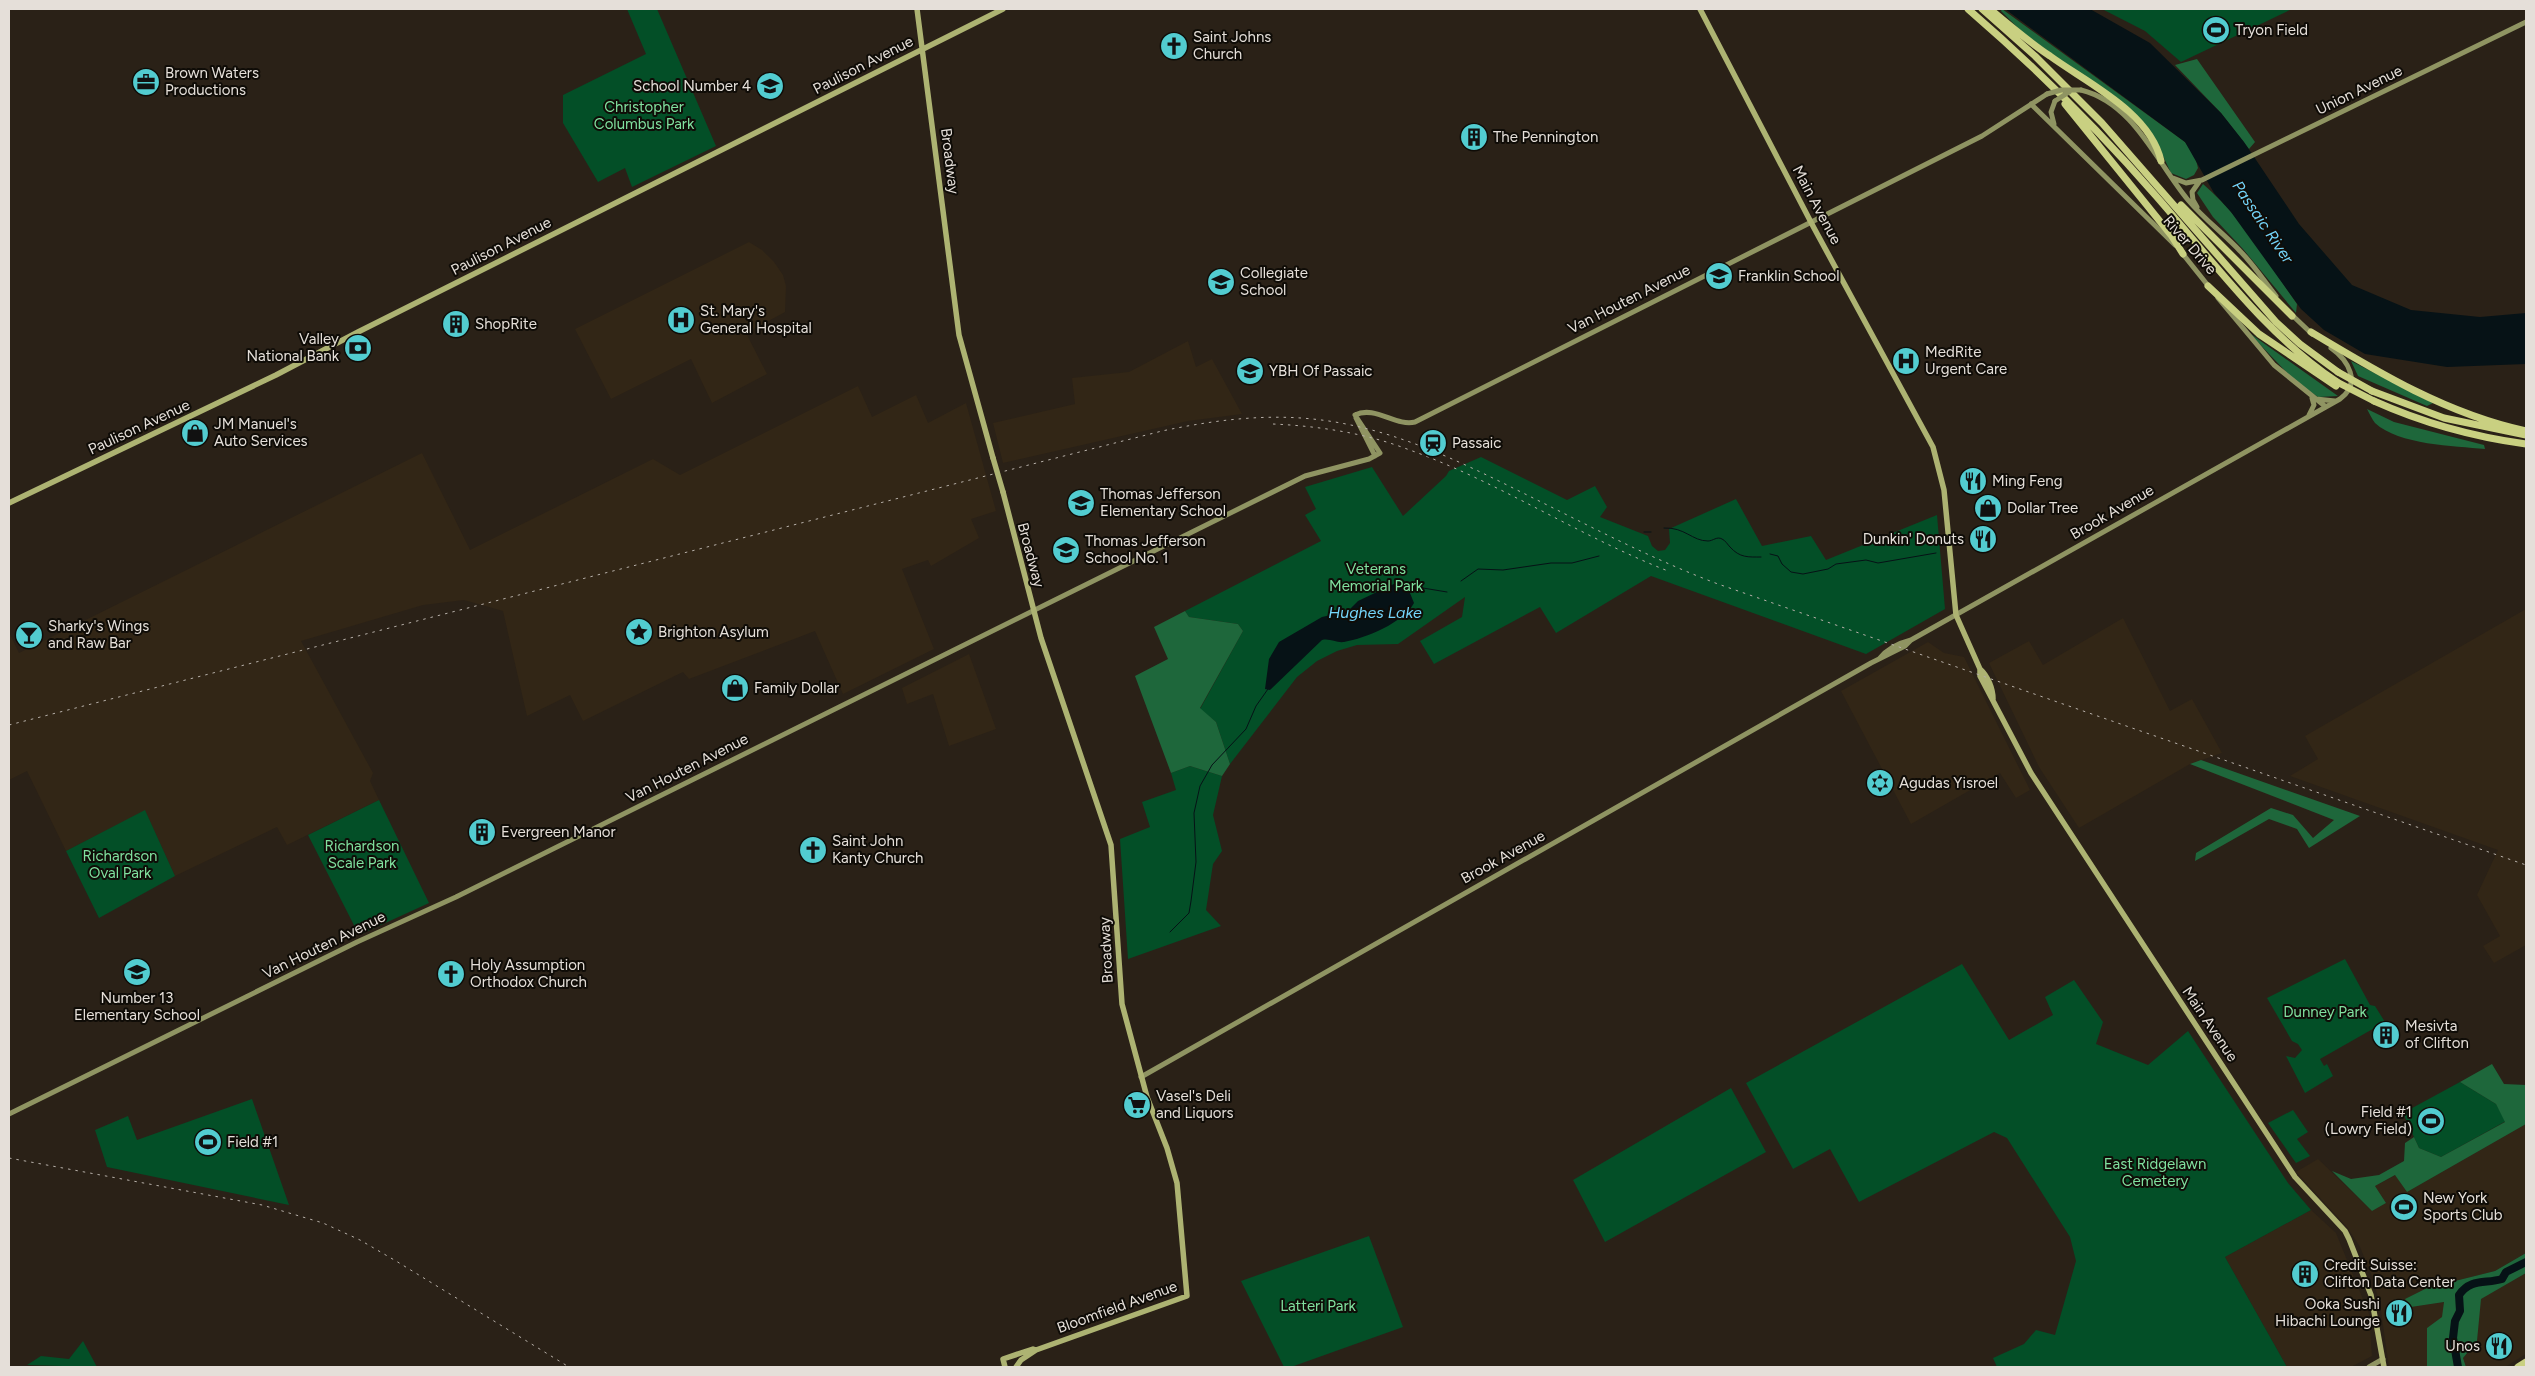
<svg xmlns="http://www.w3.org/2000/svg" width="2535" height="1376" viewBox="0 0 2535 1376" font-family="Figtree,sans-serif">
<style>
.built{fill:#322616}
.green{fill:#034f27}
.forest{fill:#1e673b}
.water{fill:#061216}
.lines{fill:none;stroke-linecap:round;stroke-linejoin:round}
.stream{stroke:#061216;stroke-width:1}
.river{stroke:#061216;stroke-width:8}
.secondary{stroke:#8f9462;stroke-width:5}
.primary{stroke:#adb372;stroke-width:5.5}
.highway{stroke:#c9d081;stroke-width:7}
.rail{stroke:#b7b0a9;stroke-width:1;stroke-dasharray:2.5 5;stroke-linecap:butt}
.secondary-bridge{stroke:#8f9462;stroke-width:5}
.primary-bridge{stroke:#adb372;stroke-width:5.5}
.highway-bridge{stroke:#c9d081;stroke-width:7}
.labels{text-anchor:middle;dominant-baseline:central;stroke-width:4;stroke-linejoin:round;paint-order:stroke}
.poi-label{font-size:15px;fill:#e5dfd9;stroke:#0f0c07;text-anchor:start}
.street-label{font-size:15px;fill:#e5dfd9;stroke:#0f0c07}
.park-label{font-size:15px;fill:#80e19f;stroke:#0f0c07}
.water-label{font-size:16px;font-style:italic;fill:#74d5fa;stroke:#0f0c07}
</style>
<rect width="100%" height="100%" fill="#2a2117"/>
<path class="built" d="M749 242 762 250 774 262 783 275 786 286 785 312 746 333 767 374 712 403 691 359 611 399 575 329Z
M1188 341 1196 367 1212 359 1242 414 1188 421 1003 463 993 423 1075 404 1072 378 1129 372Z
M858 386 872 417 916 395 928 423 966 403 996 511 971 519 979 538 931 566 928 560 902 569 934 649 843 694 815 631 689 679 683 672 583 721 570 695 527 716 503 611 464 600 423 605 301 641 373 773 370 781 379 800 287 845 277 827 175 876 145 811 66 851 27 771 9 780V632L19 653 422 453 470 550 653 459 680 475Z
M2526 609V945L2494 963 2483 946 2500 936 2477 895 2498 850 2290 776 2318 759 2305 736Z
M2123 618 2170 711 2192 699 2222 753 2190 764 2079 828 2039 767 1989 663 2029 641 2043 665Z
M1928 642 1944 653 1964 657 2030 790 2016 798 2000 773 1911 824 1841 691Z
M969 654 996 729 949 746 933 694 907 704 902 688Z
M2526 1124V1253L2495 1271 2427 1288 2406 1299 2411 1307 2444 1302 2443 1317 2427 1328V1367H2389L2380 1304 2371 1274 2360 1247 2347 1227 2296 1172 2318 1159 2372 1211 2386 1203 2375 1186 2396 1175 2407 1192Z
M2311 1210 2336 1233 2369 1314 2372 1356 2351 1367H2287L2225 1257Z
M2526 1273V1354L2505 1367H2466L2463 1358 2477 1341 2480 1299Z"/>
<path class="green" d="M627 9H657L716 146 632 187 625 168 598 182 563 123V95L646 54Z
M2102 9H2292L2181 62 2145 31Z
M1481 457 1567 500 1595 486 1607 507 1600 517 1648 536 1652 546 1658 551 1665 550 1670 543 1669 529 1736 499 1762 546 1811 536 1826 560 1937 515 1945 609 1866 654 1651 576 1556 633 1540 607 1434 664 1420 641 1462 617 1465 597 1398 644 1357 645 1337 651 1317 661 1297 677 1230 764 1216 722 1200 709 1243 631 1238 624 1189 617 1185 611 1321 541 1305 515 1316 509 1305 487 1372 467 1403 516 1446 476 1449 471Z
M1190 766 1222 776 1213 815 1222 851 1213 864 1206 910 1221 926 1128 959 1120 839 1150 827 1142 802 1176 790 1171 773Z
M379 800 429 903 359 935 308 835Z
M145 810 175 876 99 918 66 851Z
M2345 959 2370 1005 2375 1006 2385 1022 2320 1059 2324 1066 2327 1064 2333 1076 2305 1093 2286 1056 2295 1058 2302 1050 2298 1044 2292 1041 2267 998Z
M1962 964 2009 1040 2053 1015 2045 997 2074 980 2103 1022 2096 1044 2148 1065 2188 1031 2288 1183 2311 1210 2225 1257 2287 1367H1997L1993 1358 2024 1344 2036 1330 2055 1335 2076 1261 2070 1237 2007 1138 1994 1132 1859 1202 1830 1149 1793 1169 1746 1083Z
M2460 1082 2496 1104 2506 1121 2441 1157 2419 1148 2403 1113Z
M1731 1088 1766 1152 1605 1242 1573 1180Z
M252 1099 289 1205 107 1167 95 1130 128 1116 137 1140Z
M2293 1110 2308 1132 2297 1139 2310 1156 2296 1163 2268 1123Z
M1369 1236 1403 1327 1291 1367H1284L1241 1281Z
M83 1341 97 1367 27 1365 41 1356 69 1359Z"/>
<path class="forest" d="M2002 9 2185 142 2195 156 2198 168 2194 175 2186 179 2171 173 2155 139 2136 115 2023 33 2001 11Z
M2197 59 2255 142 2249 149 2221 113 2175 65Z
M2203 184C2242 217 2268 263 2297 304L2296 313 2243 249 2213 217 2197 193Z
M2248 332 2338 396 2318 397 2295 381Z
M2351 361 2433 403 2427 406 2358 376Z
M2367 409 2394 422 2484 445 2485 449C2454 446 2399 445 2375 423 2372 419 2369 413 2367 409Z
M1185 611 1189 617 1238 624 1243 631 1200 708 1216 722 1230 764 1222 776 1190 766 1171 773 1135 676 1168 659 1154 627Z
M2201 760 2360 816 2309 848 2297 829 2269 819 2195 861 2196 853 2271 808 2293 815 2313 838 2334 820 2190 764Z
M2492 1064 2504 1084 2526 1085V1124L2407 1192 2395 1175 2375 1186 2386 1203 2372 1211 2332 1171 2351 1179 2379 1175 2404 1161 2405 1143 2414 1137 2419 1148 2441 1157 2505 1122 2496 1104 2460 1082Z
M2526 1253V1273L2481 1299 2477 1341 2463 1358 2466 1367H2427V1328L2442 1317 2444 1302 2411 1307 2405 1299 2427 1288 2495 1271Z"/>
<path class="water" d="M2005 9H2090L2150 43 2221 113 2244 142 2299 224 2352 285 2411 310 2480 317 2526 313V364L2447 367 2365 354 2324 330 2301 309 2231 212 2214 193 2185 142Z
M1398 582C1409 587 1410 593 1414 603 1403 623 1366 638 1344 642 1336 643 1330 638 1322 640L1270 690 1265 689 1269 659 1279 642 1322 617 1348 611 1358 601Z"/>
<g class="lines">
<path class="stream" d="M1664 528C1685 527 1692 541 1708 541 1713 541 1717 536 1722 539 1725 540 1728 545 1730 547 1740 558 1748 557 1761 557
M1644 532H1651
M1770 554 1778 556 1782 564 1791 572 1803 574 1828 569 1836 564 1866 560 1878 563 1936 553
M1461 581 1478 569 1503 570 1551 563H1572L1599 556
M1410 592 1417 587 1447 592
M1170 932 1189 913 1191 901 1196 862 1194 813 1200 786 1212 765 1246 729 1256 706 1268 689"/>
<path class="river" d="M2458 1367 2453 1338 2455 1321 2460 1311 2459 1295C2471 1278 2485 1284 2502 1279L2506 1272 2526 1262"/>
<path class="secondary" d="M2081 90C2134 103 2157 163 2188 200 2204 219 2224 234 2240 251 2254 265 2264 281 2276 296
M2031 104 2175 245
M2054 124 2051 112 2055 101
M2173 178 2186 183 2202 180 2526 22
M2197 207 2193 200 2192 192 2199 182
M2182 253 2210 288
M2218 298 2274 365 2326 407
M2291 314 2312 334
M2316 399 2335 401
M1355 415C1375 405 1396 427 1415 422L1982 136 2047 94
M2309 415 2314 405 2312 398
M1356 418 1375 456
M1879 659C1887 649 1899 643 1911 640L2340 399C2362 383 2348 360 2331 348
M1141 1077 1871 663 1905 646 1911 640
M9 1114 357 942 456 897 1305 476 1369 459 1380 453 1355 415
M2369 1367 2383 1359"/>
<path class="primary" d="M917 9 959 335 993 458
M1700 9 1814 228 1933 447 1944 490 1956 615 1980 669V676L2031 773 2295 1177 2345 1231 2349 1239 2371 1295 2384 1367
M1003 492 1041 638 1111 845 1122 1004 1147 1097 1167 1148 1177 1183 1187 1296 1036 1350 1021 1360 1016 1367
M9 503 276 375 358 332 1003 9
M1980 669C1988 676 1993 689 1993 699
M1005 1367 1003 1359 1033 1349 1036 1350"/>
<path class="highway" d="M1968 9C2035 67 2098 129 2156 196 2213 261 2264 333 2337 382
M1982 9 2035 56 2102 123 2276 322 2300 344 2338 372
M1990 9C2009 25 2029 42 2050 56 2087 83 2150 112 2161 161
M2065 104 2171 235 2183 254
M2181 205 2292 316
M2208 286 2259 334 2336 386
M2311 332C2379 373 2447 414 2526 431
M2372 391 2444 418 2526 435
M2374 401C2423 423 2474 437 2526 444
M2518 1367 2526 1362"/>
<path class="rail" d="M1273 424C1318 426 1365 433 1407 449 1497 481 1579 536 1668 571
M9 725 1162 431C1219 419 1276 412 1335 422 1401 433 1459 461 1519 491 1584 523 1649 558 1718 584L2526 865
M9 1158 262 1205 323 1223 360 1240 396 1261 569 1367"/>
<path class="secondary-bridge" d="M2047 94 2061 90H2081
M2055 101 2069 92"/>
<path class="primary-bridge" d="M993 458 1003 492"/>
<path class="highway-bridge" d="M2338 372 2372 391
M2337 382 2374 401"/>
</g>
<defs>
<g id="stadium-disc" transform="scale(1.4375)"><circle r="9.5" fill="#52ccd0" stroke="#0f0c07"/><path d="M0-5a6.5 5 0 1 0 0 10a6.5 5 0 1 0 0-10ZM-3.5-1.8h7v3.6h-7Z" fill="#111"/></g>
<g id="church-disc" transform="scale(1.4375)"><circle r="9.5" fill="#52ccd0" stroke="#0f0c07"/><path d="M-1.2-6h2.4v3.5h3.3v2.4h-3.3V6h-2.4V-.1h-3.3v-2.4h3.3Z" fill="#111"/></g>
<g id="office-disc" transform="scale(1.4375)"><circle r="9.5" fill="#52ccd0" stroke="#0f0c07"/><path d="M-6-3h4V-5.5h4V-3h4V5H-6ZM-1-4.5V-3h2v-1.5ZM-6 0V1H6V0Z" fill="#111"/></g>
<g id="school-disc" transform="scale(1.4375)"><circle r="9.5" fill="#52ccd0" stroke="#0f0c07"/><path d="M0-5L7-2L0 1L-7-2ZM-4 1L0 2.5L4 1V4Q0 6-4 4Z" fill="#111"/></g>
<g id="building-disc" transform="scale(1.4375)"><circle r="9.5" fill="#52ccd0" stroke="#0f0c07"/><path d="M-4-6H4V6H1V3H-1V6H-4ZM-2.5-4.3h1.7v1.8h-1.7ZM.8-4.3h1.7v1.8H.8ZM-2.5-1h1.7V.8h-1.7ZM.8-1h1.7V.8H.8Z" fill="#111"/></g>
<g id="hospital-disc" transform="scale(1.4375)"><circle r="9.5" fill="#52ccd0" stroke="#0f0c07"/><path d="M-5-5h3v3.5h4V-5h3V5h-3V1.5h-4V5h-3Z" fill="#111"/></g>
<g id="bank-disc" transform="scale(1.4375)"><circle r="9.5" fill="#52ccd0" stroke="#0f0c07"/><path d="M-6-4H6V4H-6ZM0-2.3a2.3 2.3 0 1 0 0 4.6a2.3 2.3 0 1 0 0-4.6Z" fill="#111"/></g>
<g id="shop-disc" transform="scale(1.4375)"><circle r="9.5" fill="#52ccd0" stroke="#0f0c07"/><path d="M-5-2.5h2.3a2.7 3.5 0 0 1 5.4 0H5L5.5 6h-11ZM-1.5-2.5h3a1.5 2.3 0 0 0-3 0Z" fill="#111"/></g>
<g id="station-disc" transform="scale(1.4375)"><circle r="9.5" fill="#52ccd0" stroke="#0f0c07"/><path d="M-3-6H3Q5-6 5-4V2Q5 4 3 4L4.5 6H3L1.5 4h-3L-3 6H-4.5L-3 4Q-5 4-5 2V-4Q-5-6-3-6ZM-3.5-4v3h7v-3ZM-3.5 1v1.5H-2V1ZM2 1v1.5H3.5V1Z" fill="#111"/></g>
<g id="restaurant-disc" transform="scale(1.4375)"><circle r="9.5" fill="#52ccd0" stroke="#0f0c07"/><path d="M-5-6h1v4h1v-4h1v4h1v-4h1v5L-1.5 .5V6h-2V.5L-5-1ZM5-6V6H3V1.5H1.5Q1.5-4 5-6Z" fill="#111"/></g>
<g id="sight-disc" transform="scale(1.4375)"><circle r="9.5" fill="#52ccd0" stroke="#0f0c07"/><path d="M0-6L1.8-2.2L6-1.7L2.9 1.2L3.7 5.4L0 3.3L-3.7 5.4L-2.9 1.2L-6-1.7L-1.8-2.2Z" fill="#111"/></g>
<g id="bar-disc" transform="scale(1.4375)"><circle r="9.5" fill="#52ccd0" stroke="#0f0c07"/><path d="M-6-5H6L.8 .8V4.5H3.5V6h-7V4.5H-.8V.8Z" fill="#111"/></g>
<g id="synagogue-disc" transform="scale(1.4375)"><circle r="9.5" fill="#52ccd0" stroke="#0f0c07"/><path d="M0-6.5L5.6 3.2H-5.6ZM0 6.5L5.6-3.2H-5.6Z" fill="#111"/></g>
<g id="supermarket-disc" transform="scale(1.4375)"><circle r="9.5" fill="#52ccd0" stroke="#0f0c07"/><path d="M-6-5.5h2.5l.6 2H6L4.5 2H-2.5L-4.4-4H-6ZM-1.5 3.2a1.3 1.3 0 1 0 .1 0ZM3 3.2a1.3 1.3 0 1 0 .1 0Z" fill="#111"/></g>
</defs>
<g fill-rule="evenodd">
<use href="#stadium-disc" x="2216" y="30"/>
<use href="#church-disc" x="1174" y="46"/>
<use href="#office-disc" x="146" y="82"/>
<use href="#school-disc" x="770" y="86"/>
<use href="#building-disc" x="1474" y="137"/>
<use href="#school-disc" x="1719" y="276"/>
<use href="#school-disc" x="1221" y="282"/>
<use href="#hospital-disc" x="681" y="320"/>
<use href="#building-disc" x="456" y="324"/>
<use href="#bank-disc" x="358" y="348"/>
<use href="#hospital-disc" x="1906" y="361"/>
<use href="#school-disc" x="1250" y="371"/>
<use href="#shop-disc" x="195" y="433"/>
<use href="#station-disc" x="1433" y="443"/>
<use href="#restaurant-disc" x="1973" y="481"/>
<use href="#school-disc" x="1081" y="503"/>
<use href="#shop-disc" x="1988" y="508"/>
<use href="#restaurant-disc" x="1983" y="539"/>
<use href="#school-disc" x="1066" y="550"/>
<use href="#sight-disc" x="639" y="632"/>
<use href="#bar-disc" x="29" y="635"/>
<use href="#shop-disc" x="735" y="688"/>
<use href="#synagogue-disc" x="1880" y="783"/>
<use href="#building-disc" x="482" y="832"/>
<use href="#church-disc" x="813" y="850"/>
<use href="#school-disc" x="137" y="972"/>
<use href="#church-disc" x="451" y="974"/>
<use href="#building-disc" x="2386" y="1035"/>
<use href="#supermarket-disc" x="1137" y="1105"/>
<use href="#stadium-disc" x="2431" y="1121"/>
<use href="#stadium-disc" x="208" y="1142"/>
<use href="#stadium-disc" x="2404" y="1207"/>
<use href="#building-disc" x="2305" y="1274"/>
<use href="#restaurant-disc" x="2399" y="1313"/>
<use href="#restaurant-disc" x="2499" y="1346"/>
</g>
<g class="labels">
<g class="poi-label">
<text x="2235" y="30">Tryon Field</text>
<text x="1193" y="37">Saint Johns<tspan x="1193" dy="17">Church</tspan></text>
<text x="165" y="73">Brown Waters<tspan x="165" dy="17">Productions</tspan></text>
<text x="751" y="86" text-anchor="end">School Number 4</text>
<text x="1493" y="137">The Pennington</text>
<text x="1240" y="273">Collegiate<tspan x="1240" dy="17">School</tspan></text>
<text x="1738" y="276">Franklin School</text>
<text x="700" y="311">St. Mary's<tspan x="700" dy="17">General Hospital</tspan></text>
<text x="475" y="324">ShopRite</text>
<text x="339" y="339" text-anchor="end">Valley<tspan x="339" dy="17">National Bank</tspan></text>
<text x="1925" y="352">MedRite<tspan x="1925" dy="17">Urgent Care</tspan></text>
<text x="1269" y="371">YBH Of Passaic</text>
<text x="214" y="424">JM Manuel's<tspan x="214" dy="17">Auto Services</tspan></text>
<text x="1452" y="443">Passaic</text>
<text x="1992" y="481">Ming Feng</text>
<text x="1100" y="494">Thomas Jefferson<tspan x="1100" dy="17">Elementary School</tspan></text>
<text x="2007" y="508">Dollar Tree</text>
<text x="1964" y="539" text-anchor="end">Dunkin' Donuts</text>
<text x="1085" y="541">Thomas Jefferson<tspan x="1085" dy="17">School No. 1</tspan></text>
<text x="48" y="626">Sharky's Wings<tspan x="48" dy="17">and Raw Bar</tspan></text>
<text x="658" y="632">Brighton Asylum</text>
<text x="754" y="688">Family Dollar</text>
<text x="1899" y="783">Agudas Yisroel</text>
<text x="501" y="832">Evergreen Manor</text>
<text x="832" y="841">Saint John<tspan x="832" dy="17">Kanty Church</tspan></text>
<text x="470" y="965">Holy Assumption<tspan x="470" dy="17">Orthodox Church</tspan></text>
<text x="137" y="998" text-anchor="middle">Number 13<tspan x="137" dy="17">Elementary School</tspan></text>
<text x="2405" y="1026">Mesivta<tspan x="2405" dy="17">of Clifton</tspan></text>
<text x="1156" y="1096">Vasel's Deli<tspan x="1156" dy="17">and Liquors</tspan></text>
<text x="2412" y="1112" text-anchor="end">Field #1<tspan x="2412" dy="17">(Lowry Field)</tspan></text>
<text x="227" y="1142">Field #1</text>
<text x="2423" y="1198">New York<tspan x="2423" dy="17">Sports Club</tspan></text>
<text x="2324" y="1265">Credit Suisse:<tspan x="2324" dy="17">Clifton Data Center</tspan></text>
<text x="2380" y="1304" text-anchor="end">Ooka Sushi<tspan x="2380" dy="17">Hibachi Lounge</tspan></text>
<text x="2480" y="1346" text-anchor="end">Unos</text>
</g>
<g class="street-label">
<text transform="translate(863 65) rotate(-27)">Paulison Avenue</text>
<text transform="translate(2359 90) rotate(-26)">Union Avenue</text>
<text transform="translate(950 161) rotate(83)">Broadway</text>
<text transform="translate(1817 205) rotate(62)">Main Avenue</text>
<text transform="translate(2190 245) rotate(49)">River Drive</text>
<text transform="translate(501 246) rotate(-27)">Paulison Avenue</text>
<text transform="translate(1629 299) rotate(-27)">Van Houten Avenue</text>
<text transform="translate(139 427) rotate(-25)">Paulison Avenue</text>
<text transform="translate(2112 512) rotate(-30)">Brook Avenue</text>
<text transform="translate(1031 555) rotate(75)">Broadway</text>
<text transform="translate(687 768) rotate(-27)">Van Houten Avenue</text>
<text transform="translate(1503 857) rotate(-29)">Brook Avenue</text>
<text transform="translate(324 945) rotate(-26)">Van Houten Avenue</text>
<text transform="translate(1106 950) rotate(-93)">Broadway</text>
<text transform="translate(2210 1024) rotate(56)">Main Avenue</text>
<text transform="translate(1117 1307) rotate(-20)">Bloomfield Avenue</text>
</g>
<g class="park-label">
<text x="644" y="107">Christopher<tspan x="644" dy="17">Columbus Park</tspan></text>
<text x="1376" y="569">Veterans<tspan x="1376" dy="17">Memorial Park</tspan></text>
<text x="362" y="846">Richardson<tspan x="362" dy="17">Scale Park</tspan></text>
<text x="120" y="856">Richardson<tspan x="120" dy="17">Oval Park</tspan></text>
<text x="2325" y="1012">Dunney Park</text>
<text x="2155" y="1164">East Ridgelawn<tspan x="2155" dy="17">Cemetery</tspan></text>
<text x="1318" y="1306">Latteri Park</text>
</g>
<g class="water-label">
<text transform="translate(2263 222) rotate(56)">Passaic River</text>
<text x="1375" y="612">Hughes Lake</text>
</g>
</g>
<rect width="2535" height="1376" fill="none" stroke="#e5dfd9" stroke-width="20"/>
</svg>
